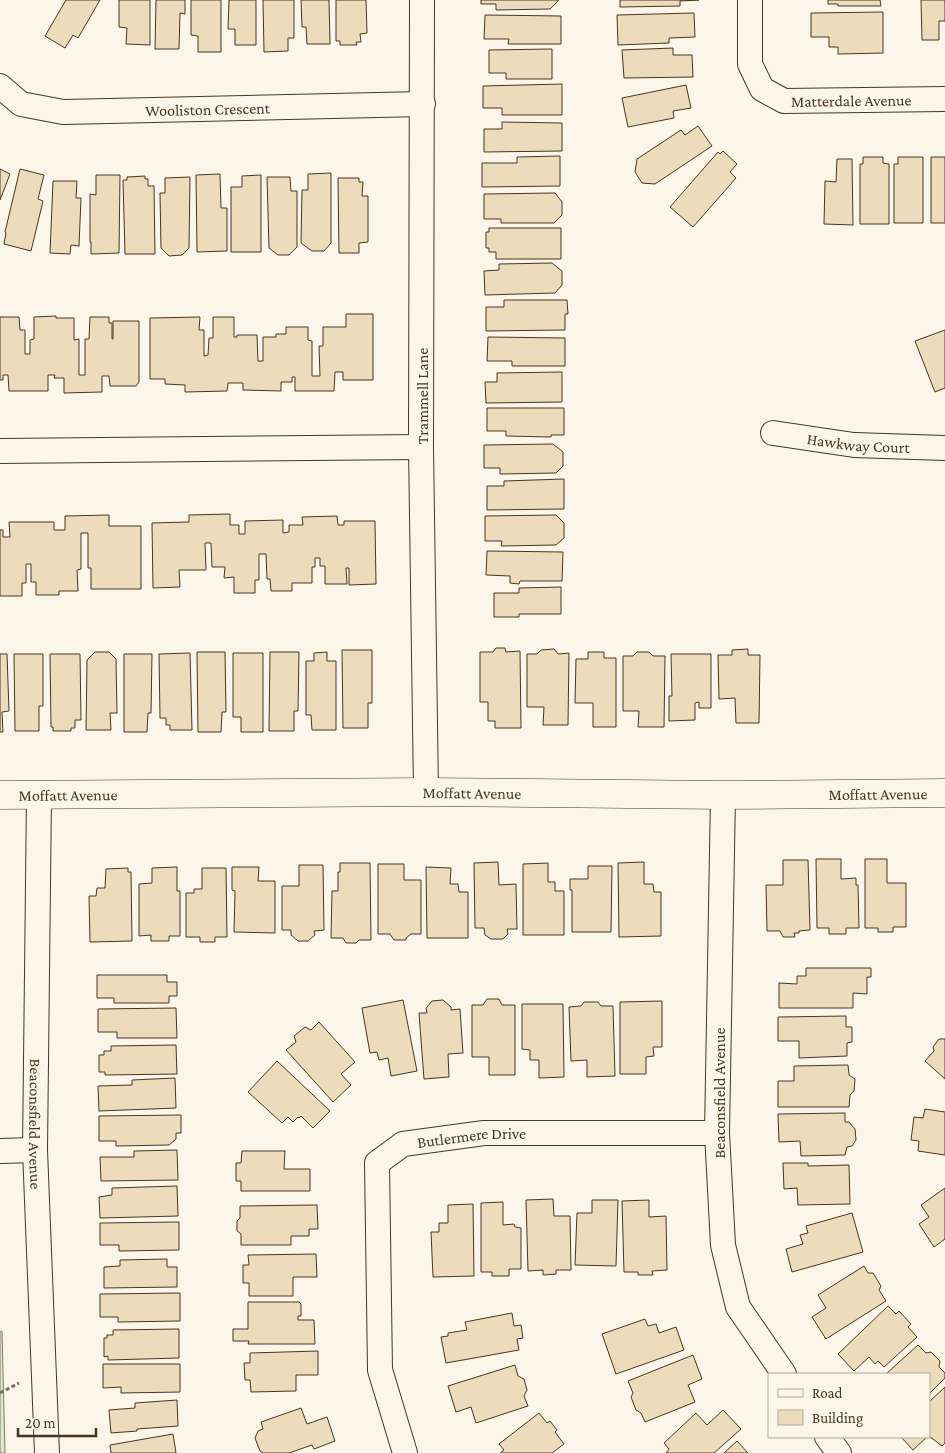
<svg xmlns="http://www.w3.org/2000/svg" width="945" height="1453" viewBox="0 0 945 1453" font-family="'Crimson Pro',serif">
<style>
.park{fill:#dce7d0;stroke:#887966}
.building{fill:#ecdcbc;stroke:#4a3520}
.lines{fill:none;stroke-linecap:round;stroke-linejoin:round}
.minor-casing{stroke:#4a3520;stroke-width:26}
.tertiary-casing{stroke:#4a3520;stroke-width:29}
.path{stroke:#7f6f5c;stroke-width:3;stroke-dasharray:4 2.5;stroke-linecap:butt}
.minor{stroke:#fbf6e9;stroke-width:24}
.tertiary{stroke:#fbf6e9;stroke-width:28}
.labels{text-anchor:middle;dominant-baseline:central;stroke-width:4;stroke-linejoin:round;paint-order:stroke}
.street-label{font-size:16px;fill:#4a3520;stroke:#fbf6e9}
</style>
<rect width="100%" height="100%" fill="#fbf6e9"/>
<path class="park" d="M2 1331 5 1453H0V1332Z"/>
<path class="building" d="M66 0H100L78 38 73 35 65 48 45 36Z
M119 0H150V45L126 44 127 28 119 27Z
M156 0H185V14L180 13 179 49H155Z
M191 0H221V52H198V36L191 35Z
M229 0H256V45H235V29H228Z
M263 0H294V38H288V51L264 52Z
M301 0H329L330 44H307L306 27H302Z
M336 0H366L367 33 360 34 361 42H356L357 45H340V41H336Z
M481 0H558V1L550 9 496 10V4H481Z
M620 0H699L680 1V6L620 7Z
M828 0H880L881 6H838V4H828Z
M921 0H945V21H939V40H922Z
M883 12V53L838 54V47H829V37H811V13Z
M694 13 695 37 669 38V43L618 45 617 15Z
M485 15 561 16V44H508L509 39H484Z
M673 48V55H692L693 77 624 78 622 50Z
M552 49V79H506V73H489V50Z
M562 84V115H502V108H483V86Z
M686 85 691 108 673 111 674 118 628 127 622 98Z
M502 122 562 123V151L484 152V129H502Z
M698 126 712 146 655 184 642 183 635 172 637 159 681 130 685 135Z
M723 151 737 164 730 172 736 178 693 227 670 207 718 152 720 154Z
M560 156V186L482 187V163H517V157Z
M863 157H883V163L889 164V224H860V164H863Z
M898 157H923V223H894V164H898Z
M931 157H945V223H931Z
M837 159H852L853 225 824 224 825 181 836 182Z
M0 169 10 174 0 200Z
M20 169 44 175 38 199 43 201 31 251 4 244 6 233 5 232Z
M331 173V243L324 251H312L301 243 302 190H308V174Z
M220 174 221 208H227V251L197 252 196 175Z
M96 175H120L119 253 91 254V242H90V194L96 195Z
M261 175V252H231V187H242V176Z
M145 176V179H148V186H154L155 254H125L123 180H127V177Z
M190 177 189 248 182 255 169 256 161 248 160 193H165V178Z
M267 177H290L291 191H297V247L289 255H278L269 248Z
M338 178H359V182H363L362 196H368V242L359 243V253H339Z
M53 181H77L76 198H81L79 246 71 245 70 254 50 253Z
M555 193 562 202V215L554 223H501V219H484V194Z
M489 228H561V259H496V252H489V248H486V232H489Z
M552 263 562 271V285L555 293 485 295 484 271 499 270V264Z
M504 300H567L568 314H565V330L486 331V307H504Z
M346 314H373V380H343V372H335L334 391H295V377H292V382H281V391L243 390V383H228L227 391 185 392V385L165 384V379H150V318L200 317 199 330H204V356L208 355 209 338H213V317H234V337H237V335H257L258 361H263V337H276V334H286V327H308V340L312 341V376H320L319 346H323V327H346Z
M56 316V318H74V340L79 339V375H85V339H89L90 317H109V323H112V339H113V321H139V382L136 386H110L109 376H102V392L64 393V378H54L55 375H48V391H9L8 375H3V380H0V317H19L20 330H25V354H30V340L34 339V317Z
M945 330V388L935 392 915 341Z
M488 337 565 338V366H512V361H487Z
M562 372V402L486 403 485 382H497V373Z
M487 408H564V435H551V437L506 436V431H487Z
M553 444 563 452V466L556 473 500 474V468H484V445Z
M564 479V509L487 510V486H504V481Z
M230 514V525H239V534H245V521L283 520V533L289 532V525H303L302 517 337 516 338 525H344V521H375L376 584 349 585V568H346L347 584H325V566H320V558H315V567H312V583H292V591H271L270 579H267L266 554H259V580H255V593H234V577L224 578 225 567H212L211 543H205L206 570H179L180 587 153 588 152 523 189 522V515Z
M109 515V526H141V589H91V568H88V533H81V569L77 570 78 591H59V595H36V582H31V564H26V583H22V596H0V530H3V537H10L9 522H54V530H65V516Z
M556 515 564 523V538L556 545 501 546 502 541H485V516Z
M487 551 563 552 562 581H520L519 584 510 583V576L486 575Z
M561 587V614H519V617H494V593H519V588Z
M496 648H505L506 652 520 651 521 728H495V721H488V702H480V652H493Z
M554 649 558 654 569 653 568 725H543L544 707H527V654H537L541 650Z
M748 649V655H760L759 723H736L735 698 719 699 718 655H732V650Z
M342 650H372V703H368V728H343Z
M95 652H109L116 659 117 713H110L111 730H86L87 660Z
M197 652H225L226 712H222L221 732H198Z
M270 652H299L298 711H294V731H269Z
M327 652V661H336V730H312L311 715H306V661H314V653Z
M588 652H604V658H616V727H593V703H575L576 659H588Z
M637 652H649L653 656H665L664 727H638L639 711H623V656H633Z
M190 653 192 730H170V725H166V718H160L159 654Z
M233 653H263V732H241V717H233Z
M0 654H7L9 711 2 712 3 732H0Z
M14 654H43V706H39V731H15Z
M50 654H80L81 720H75V728H71V731H53V727H51Z
M124 654H152L151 713H148L147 732H124Z
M671 654H711V708H699V702L695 703V720L669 721V696H672Z
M816 859H841V879L856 878V885H858L859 928H846V934H829V928H817Z
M865 859H887V883H906V927H893V932H878V928H865Z
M783 860H808L810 930 799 931V933H794L795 937H783L780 931H767L766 885H783Z
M498 862 499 885 516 884 517 929H507L508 934 503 939H491L485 935 484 928H475L474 863Z
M644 862V884H653L654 892H661V936L619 937 618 863Z
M340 863H370L371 940H359L356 943H346L343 938H331L332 891H338V872H340Z
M548 863V882H555V891H564V935H523V864Z
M378 864H404V880H421V934H411L406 938V940H394L390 934H378Z
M299 865H323L324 930 314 931 315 935 308 941H298L291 935V930H282V886H299Z
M588 866H612L611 932H572V890H570V879H588Z
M177 867V891H180V936H169V941H151V935L139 936V884L152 883V868Z
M232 867H259L258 881H275V933L234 932 235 891 232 890Z
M426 867 451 868 450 884H458L459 892H468V938H427Z
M128 868V872H131L132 941 90 942 89 896H96L97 888H105L106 869Z
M202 868H226L227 937H215V942H200V937H186V893H194V889H202Z
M806 968H871V977H867V994L853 993V1008H779V983L797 984V976H806Z
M97 975H167V982H177V996H169V1003H114V998H97Z
M487 999H499L502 1005H515V1075H489V1057H472V1005H483Z
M403 1000 417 1071 391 1076 388 1058 379 1060 377 1052 370 1053 362 1008Z
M443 1000 451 1007V1010L460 1009 463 1053 448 1054 449 1077 424 1079 419 1013H427L426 1008 432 1001Z
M662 1001V1047H653L654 1056 646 1057V1074H620V1002Z
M584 1002H598L601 1006H613L615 1076 587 1077V1060L571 1061 569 1007 581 1006Z
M522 1004H563L564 1077 539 1078V1060H530V1050L522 1049Z
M176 1008 177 1038H117V1032H98V1009Z
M846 1016V1027H852V1042L847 1043V1056L799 1058V1041H778V1017Z
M319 1022 355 1062 341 1074 351 1085 333 1102 286 1050 296 1042 294 1036 305 1027 311 1030Z
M939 1039H945V1079L925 1061 934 1051 933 1047Z
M176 1045 177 1074 105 1075V1072H99V1055H104V1051H111V1046Z
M277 1061 330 1111 313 1128 301 1116 299 1118 298 1117 293 1122 288 1117 282 1123 248 1092Z
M848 1065 849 1075 855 1079 854 1091 850 1095 849 1107H778V1081H794V1066Z
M175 1078 176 1108 99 1111 98 1086 132 1085V1080Z
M925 1109 945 1112V1155L918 1151 919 1141 911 1140 914 1117 923 1118Z
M845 1113V1122H849L855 1129 856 1140 852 1146 847 1147 845 1155 801 1156 800 1141 779 1142 778 1114Z
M181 1115V1133H176V1139L169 1145 116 1146V1141H99V1116Z
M177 1150 178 1180 101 1181 100 1157H134V1151Z
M242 1151H285L284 1169H310V1191H241V1181H236V1163H241Z
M783 1163H808V1166L849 1165 850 1204 798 1205 797 1188 784 1189Z
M177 1186 178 1216 100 1218 99 1197 112 1195V1188Z
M945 1188V1239L934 1247 919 1224 929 1217 921 1205Z
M553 1199 554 1216H570L571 1270H556V1274L543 1275V1270L528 1271 526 1200Z
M592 1200H618L616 1266 575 1265 577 1213H592Z
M649 1200V1217L666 1216 667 1270 652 1271 653 1275H638V1272H624L622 1201Z
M503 1202V1225L514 1224 515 1227 521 1228V1269H509V1276H492V1272H481V1203Z
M473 1204 474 1276 433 1277 431 1232H439V1223H448V1205Z
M317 1205 318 1229H309V1236H291V1245H241V1234L237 1231V1221L240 1218V1206Z
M852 1213 863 1252 792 1272 786 1249 803 1244 800 1235 808 1233 806 1226Z
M179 1222V1250L119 1251V1245H100V1223Z
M316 1254 317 1277H293V1296H249V1283H243V1265H249L248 1255Z
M167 1259V1267H177V1287L104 1288V1267L120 1266V1260Z
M864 1266 868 1273H873L881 1286 879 1290 886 1301 826 1339 812 1317 826 1308 818 1295Z
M180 1293V1321L118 1322V1317H100V1294Z
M248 1302H299L301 1304V1316H298V1320H314L315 1344H248L249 1341H233V1329H248Z
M888 1306 896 1314 899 1311 911 1324 908 1327 917 1337 884 1367 878 1361 875 1364 869 1357 854 1371 838 1354Z
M512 1313 514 1326 521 1325 523 1338 517 1339 519 1350 446 1363 441 1337 448 1336V1333L467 1330 465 1322Z
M645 1319 648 1326 656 1324 659 1333 676 1327 684 1350 616 1374 602 1334Z
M179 1329V1358L108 1360V1356L104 1357V1338H107V1335H113V1330Z
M918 1345 926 1353 931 1352 940 1361 939 1367 945 1373V1378L929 1394V1374H886Z
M318 1351V1375H296V1391L251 1392 250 1380H245L244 1363H250V1353Z
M693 1355 702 1379 688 1385 695 1402 645 1422 641 1413 636 1410 631 1397 633 1393 628 1381Z
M103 1364H180V1392L121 1393V1387L103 1388Z
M515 1365 518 1376 524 1379 527 1390 524 1396 528 1406 476 1423 471 1407 456 1412 448 1386Z
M945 1387V1443L942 1446 929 1436V1402Z
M177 1400 178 1426 137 1429V1431L111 1433 109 1410 135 1408V1403Z
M301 1408 307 1424 327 1417 335 1441 314 1449 312 1445 289 1453H263L260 1451 255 1438 258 1431 263 1429 261 1422Z
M723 1410 741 1429 714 1453H666L669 1449 664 1443 696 1413 707 1425Z
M539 1413 547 1423 550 1421 557 1430 555 1432 564 1444 552 1453H500L504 1450 499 1444Z
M173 1434 176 1453H111L110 1445Z
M901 1437H927L913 1450Z
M737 1441 748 1453H724Z"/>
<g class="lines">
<g class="minor-casing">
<g id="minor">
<path d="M422 0 421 447 426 792"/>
<path id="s1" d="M750 0V64L762 89 784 101 945 99"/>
<path id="s2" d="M0 86 21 104 63 112 423 104"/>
<path id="s3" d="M773 433 854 445 945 448"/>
<path d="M0 451 421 447"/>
<path id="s4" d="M39 795 35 1150 47 1453"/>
<path d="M723 795 717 1133 723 1245 738 1307 784 1374"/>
<path d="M0 1151 35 1150"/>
<path d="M827 1437 839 1453"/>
<path id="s5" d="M405 1453 380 1370 377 1163 403 1144 484 1133H717"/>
</g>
</g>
<g class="tertiary-casing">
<g id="tertiary">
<path id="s6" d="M0 795 426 792 723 795 945 793"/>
</g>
</g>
<path class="path" d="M0 1393 19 1383"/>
<use href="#minor" class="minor"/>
<use href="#tertiary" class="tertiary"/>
</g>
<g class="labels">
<g class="street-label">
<text stroke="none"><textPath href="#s1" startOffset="184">Matterdale Avenue</textPath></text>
<text stroke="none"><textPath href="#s2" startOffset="215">Wooliston Crescent</textPath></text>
<text transform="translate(422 396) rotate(-90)">Trammell Lane</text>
<text stroke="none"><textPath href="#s3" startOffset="86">Hawkway Court</textPath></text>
<text stroke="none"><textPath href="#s6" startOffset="472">Moffatt Avenue</textPath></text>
<text stroke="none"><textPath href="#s6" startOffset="878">Moffatt Avenue</textPath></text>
<text stroke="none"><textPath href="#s6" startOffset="68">Moffatt Avenue</textPath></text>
<text transform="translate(719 1093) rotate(-90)">Beaconsfield Avenue</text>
<text stroke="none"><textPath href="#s4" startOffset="329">Beaconsfield Avenue</textPath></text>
<text stroke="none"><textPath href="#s5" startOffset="395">Butlermere Drive</textPath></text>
</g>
</g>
<rect x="768" y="1373" width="162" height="65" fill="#fbf6e9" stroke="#b4a999"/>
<rect x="778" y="1389" width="25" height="8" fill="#fbf6e9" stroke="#b4a999"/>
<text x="812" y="1398" font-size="15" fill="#4a3520">Road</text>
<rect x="778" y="1410" width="25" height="15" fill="#ecdcbc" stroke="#b4a999"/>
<text x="812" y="1423" font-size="15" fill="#4a3520">Building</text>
<path d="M18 1428v8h78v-8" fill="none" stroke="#4a3520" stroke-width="2.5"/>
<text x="25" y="1428" font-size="15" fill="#4a3520" stroke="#fbf6e9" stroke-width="4" paint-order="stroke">20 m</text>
</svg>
